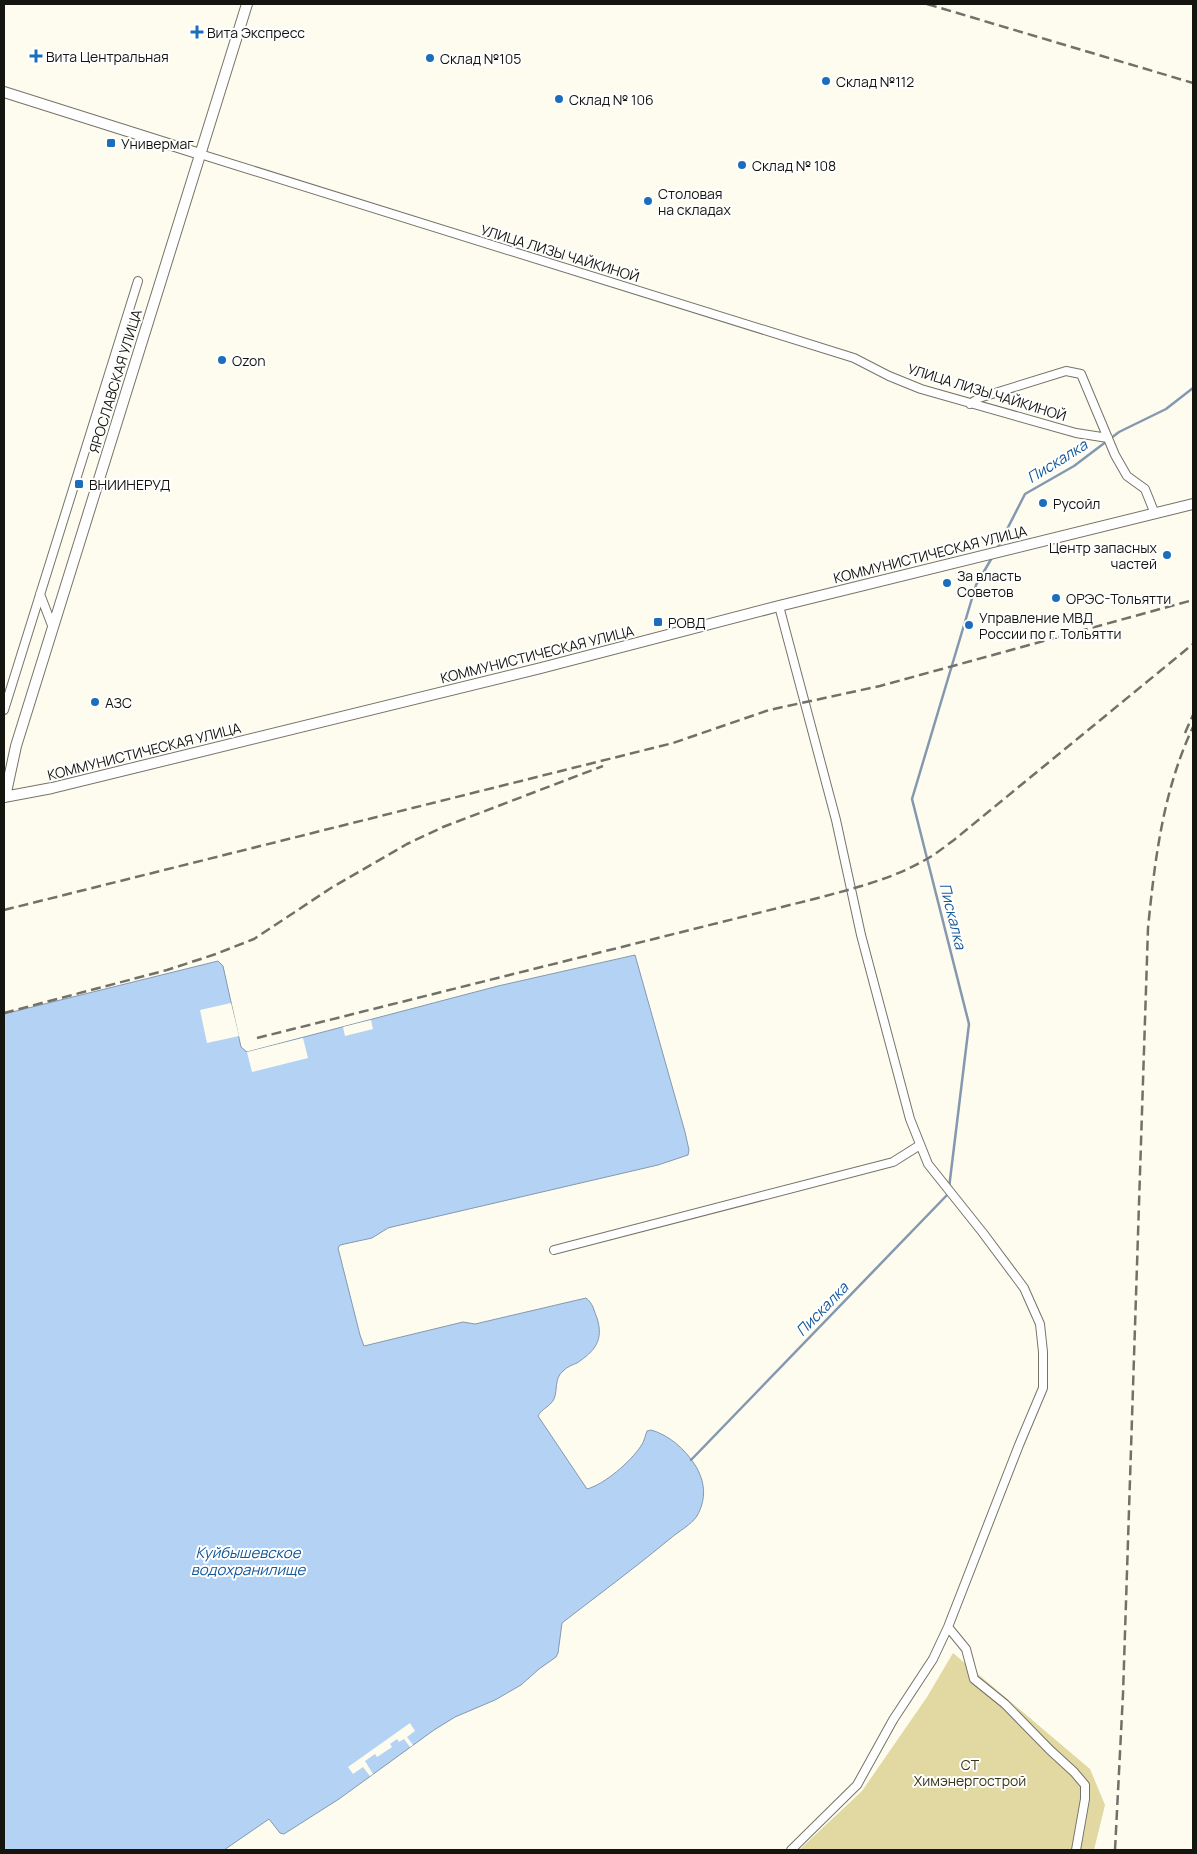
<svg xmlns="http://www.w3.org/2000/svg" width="1197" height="1854" viewBox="0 0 1197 1854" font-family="Manrope,sans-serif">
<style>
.green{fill:#e1d9a1}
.water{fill:#b4d2f3;stroke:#8499af}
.pier{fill:#fefcef}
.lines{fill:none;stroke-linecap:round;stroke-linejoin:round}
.stream{stroke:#8499af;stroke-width:2.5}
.minor-casing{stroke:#767469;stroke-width:10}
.major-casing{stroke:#767469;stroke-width:12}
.minor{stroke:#fff;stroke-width:8}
.major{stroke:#fff;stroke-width:10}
.rail{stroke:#727169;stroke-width:2.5;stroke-dasharray:10 5;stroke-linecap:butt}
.poi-dot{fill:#1c6ebc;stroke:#fff;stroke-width:2}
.labels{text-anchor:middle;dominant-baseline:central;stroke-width:4;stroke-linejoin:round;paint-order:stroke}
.poi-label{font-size:14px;fill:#151510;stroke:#fff;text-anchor:start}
.street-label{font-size:14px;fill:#151510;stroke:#fff}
.park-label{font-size:14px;fill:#3a3514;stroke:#fff}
.water-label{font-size:15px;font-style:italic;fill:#135899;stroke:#fff}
</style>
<rect width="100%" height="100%" fill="#fefcef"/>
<path class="green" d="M953 1653 1090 1769 1105 1805 1094 1850H799L862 1791 927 1697Z"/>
<path class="water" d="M635 955 685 1132 689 1150 688 1155 658 1165 396 1226 388 1228 372 1238 340 1245 338 1248 360 1335 364 1346 463 1322 475 1324 586 1298C593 1303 594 1311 597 1318 604 1340 595 1351 577 1363 572 1365 567 1367 563 1371 554 1379 558 1389 554 1399 550 1407 541 1409 538 1416L587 1489C605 1484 630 1462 641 1446 644 1442 645 1436 647 1431L651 1430C669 1435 685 1449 695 1465 705 1481 707 1498 697 1516 691 1525 679 1531 671 1538 636 1567 598 1595 562 1623L558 1653 556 1657 539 1669 521 1685 495 1700 455 1717 434 1730 339 1799 284 1834 280 1833 269 1819 224 1850H4V1014L218 961 223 966 241 1047 247 1052 498 986Z"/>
<path class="pier" d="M231 1003 239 1036 207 1043 200 1010Z
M371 1020 373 1029 345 1036 343 1027Z
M303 1038 308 1058 252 1072 247 1052Z
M410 1723 415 1731 407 1737 413 1745 410 1747 404 1739 399 1742 397 1739 390 1744 392 1747 377 1757 375 1754 365 1761 373 1774 370 1776 363 1767 353 1774 348 1767Z"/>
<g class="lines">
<path class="stream" d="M997 549 1025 494 1074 466 1119 432 1166 409 1193 388
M949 1188 969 1024 912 799 976 585 993 556
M691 1460 948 1194"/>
<g class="minor-casing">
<path id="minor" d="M200 154 854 358 889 376 921 389 1076 433 1108 438
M970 404 979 398 1066 371 1081 374 1115 455 1127 476 1145 489 1155 514
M40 594 53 628
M779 606 836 820 861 935 910 1119 928 1164 983 1233 1024 1288 1040 1324 1043 1352V1388L1019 1445 948 1627 933 1659 893 1720 857 1785 791 1850
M4 710 138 281
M554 1250 893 1162 920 1145
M948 1627 966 1649 974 1679 1005 1704 1050 1750 1074 1772 1085 1785V1799L1076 1850"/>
</g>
<g class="major-casing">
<path id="major" d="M4 92 200 154
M4 797 52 788 541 668 779 606 1193 504
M5 797 16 746 247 4"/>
</g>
<use href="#minor" class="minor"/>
<use href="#major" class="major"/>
<path class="rail" d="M927 4 1193 83
M1185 733 1193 715
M4 910 673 743 769 710 880 686 1193 600
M4 1013 167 970 216 954 254 939 331 888 407 844 443 827 603 766
M257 1038 818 898C855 888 892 879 925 860 935 855 944 847 954 840L1193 644
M1115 1850 1123 1694 1148 928C1155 858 1163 791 1193 727"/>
</g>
<g class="poi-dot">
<path d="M194.5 24.5h5v5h5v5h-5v5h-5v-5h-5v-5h5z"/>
<path d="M33.5 48.5h5v5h5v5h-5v5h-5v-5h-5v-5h5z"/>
<circle cx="430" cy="58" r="5"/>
<circle cx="826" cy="81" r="5"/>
<circle cx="559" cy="99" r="5"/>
<rect x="106" y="138" width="10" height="10" rx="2.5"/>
<circle cx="742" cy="165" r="5"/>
<circle cx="648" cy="201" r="5"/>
<circle cx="222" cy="360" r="5"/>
<rect x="74" y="479" width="10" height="10" rx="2.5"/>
<circle cx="1043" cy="503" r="5"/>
<circle cx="1167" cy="555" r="5"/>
<circle cx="947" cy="583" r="5"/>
<circle cx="1056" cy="598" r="5"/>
<rect x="653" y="617" width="10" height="10" rx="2.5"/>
<circle cx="969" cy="625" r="5"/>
<circle cx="95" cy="702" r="5"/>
</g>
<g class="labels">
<g class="poi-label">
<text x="207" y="32">Вита Экспресс</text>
<text x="46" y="56">Вита Центральная</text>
<text x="440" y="58">Склад №105</text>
<text x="836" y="81">Склад №112</text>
<text x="569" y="99">Склад № 106</text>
<text x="121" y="143">Универмаг</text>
<text x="752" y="165">Склад № 108</text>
<text x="658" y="193">Столовая<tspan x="658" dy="16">на складах</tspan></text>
<text x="232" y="360">Ozon</text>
<text x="89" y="484">ВНИИНЕРУД</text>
<text x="1053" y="503">Русойл</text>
<text x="1157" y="547" text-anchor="end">Центр запасных<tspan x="1157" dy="16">частей</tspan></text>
<text x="957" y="575">За власть<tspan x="957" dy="16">Советов</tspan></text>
<text x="1066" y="598">ОРЭС-Тольятти</text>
<text x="979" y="617">Управление МВД<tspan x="979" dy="16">России по г. Тольятти</tspan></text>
<text x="668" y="622">РОВД</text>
<text x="105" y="702">АЗС</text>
</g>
<g class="street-label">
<text transform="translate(560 253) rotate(17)">УЛИЦА ЛИЗЫ ЧАЙКИНОЙ</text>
<text transform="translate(115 381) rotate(-73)">ЯРОСЛАВСКАЯ УЛИЦА</text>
<text transform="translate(987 392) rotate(17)">УЛИЦА ЛИЗЫ ЧАЙКИНОЙ</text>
<text transform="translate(930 554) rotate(-14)">КОММУНИСТИЧЕСКАЯ УЛИЦА</text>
<text transform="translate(537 654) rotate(-14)">КОММУНИСТИЧЕСКАЯ УЛИЦА</text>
<text transform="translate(144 751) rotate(-14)">КОММУНИСТИЧЕСКАЯ УЛИЦА</text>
</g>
<g class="park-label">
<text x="970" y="1764">СТ<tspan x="970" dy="16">Химэнергострой</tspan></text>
</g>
<g class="water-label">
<text transform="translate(1057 461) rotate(-32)">Пискалка</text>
<text transform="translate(953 916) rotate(76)">Пискалка</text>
<text transform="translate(822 1309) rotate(-46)">Пискалка</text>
<text x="248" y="1552">Куйбышевское<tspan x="248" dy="17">водохранилище</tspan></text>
</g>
</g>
<rect width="1197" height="1854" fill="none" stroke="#151510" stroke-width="10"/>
</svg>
